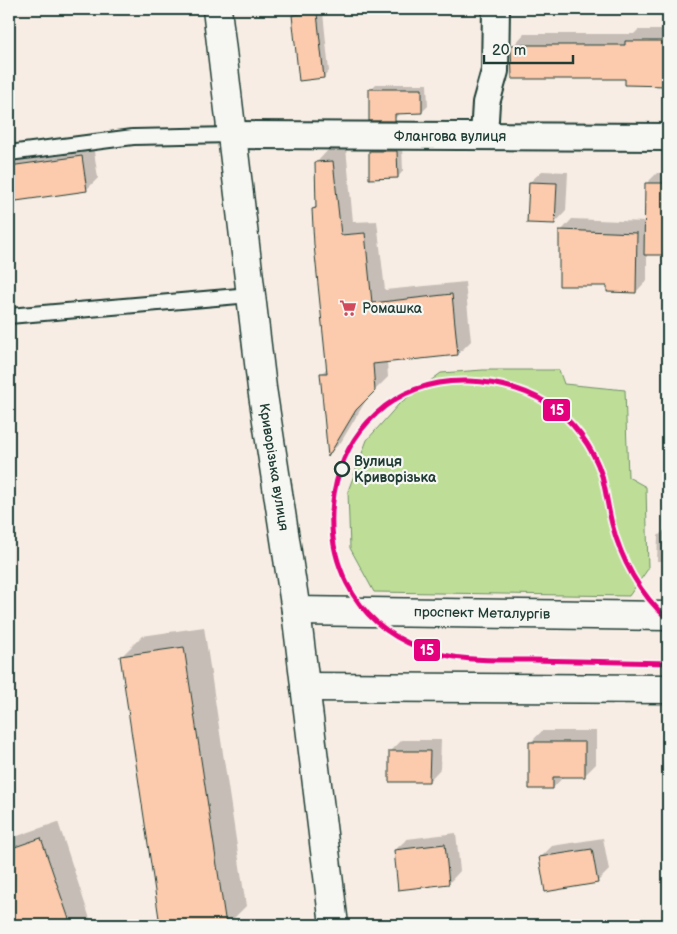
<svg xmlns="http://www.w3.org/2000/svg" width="677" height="934" viewBox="0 0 677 934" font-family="'Balsamiq Sans',sans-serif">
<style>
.green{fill:#bede97;stroke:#6e8e66}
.shadow{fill:#0003}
.building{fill:#fccaac;stroke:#1f3d34}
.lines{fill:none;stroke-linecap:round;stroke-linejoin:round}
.lane-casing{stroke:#1f3d34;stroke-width:18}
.street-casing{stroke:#1f3d34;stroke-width:30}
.secondary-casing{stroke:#1f3d34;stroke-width:31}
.primary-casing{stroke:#1f3d34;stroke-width:31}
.lane{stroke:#f6f6f2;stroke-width:14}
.street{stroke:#f6f6f2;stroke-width:26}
.secondary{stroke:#f6f6f2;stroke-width:28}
.primary{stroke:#f6f6f2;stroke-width:28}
.tram-1-casing{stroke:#f6f6f2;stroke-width:9}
.tram-1{stroke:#e5007d;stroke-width:5}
.stop-dot{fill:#f6f6f2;stroke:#1f3d34;stroke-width:2.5}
.labels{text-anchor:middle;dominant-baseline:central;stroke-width:4.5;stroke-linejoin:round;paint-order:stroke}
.street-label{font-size:14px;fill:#1f3d34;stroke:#f6f6f2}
.poi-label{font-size:14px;fill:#1f3d34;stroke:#f6f6f2;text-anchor:start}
.stop-label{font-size:14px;font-weight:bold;fill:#1f3d34;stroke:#f6f6f2;text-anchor:start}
.line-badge{stroke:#f6f6f2;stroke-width:2}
.badge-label{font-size:14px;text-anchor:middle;font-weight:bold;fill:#fff}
</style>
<rect width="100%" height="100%" fill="#f7ede4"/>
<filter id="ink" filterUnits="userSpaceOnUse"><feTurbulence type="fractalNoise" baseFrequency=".02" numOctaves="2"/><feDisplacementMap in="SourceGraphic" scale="10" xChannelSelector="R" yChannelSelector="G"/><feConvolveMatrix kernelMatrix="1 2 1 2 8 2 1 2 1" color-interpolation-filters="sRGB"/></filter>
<g filter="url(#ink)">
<path class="green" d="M483 370H559L564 384 625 390 628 477 646 487 648 569 629 596 374 592 350 548 348 491 367 440 399 404 441 373Z"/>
<path class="shadow" d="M311 9H323V11L298 13V16L323 13 329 71 324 77 293 16 299 10Z
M638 30H668V84H626V78L513 46 524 34H634Z
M376 84H427L428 106 422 112H400L394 120 370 90Z
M93 145 98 178 86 190 9 201V157Z
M376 145 402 146 403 171 398 177 370 151Z
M346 148 353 222 377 221 385 290 465 282 471 341 458 354 387 361 388 377 368 397 341 442 329 454 321 374 327 368 313 209 317 205 316 163 329 149Z
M542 171 568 172 566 211 555 223 530 182Z
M657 173H668V254H647V280L636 292 609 285 561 231 572 219 646 222V184Z
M668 527V561H657L658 536Z
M204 627 246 906 227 925H161L121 657 142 636Z
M542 731H596V764L584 776H564L553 788 531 742Z
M668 734V774H663V739Z
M402 740H441L440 769 429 781 390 752Z
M58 822 92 925H15L9 908V839Z
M456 833 460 871 449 883 395 850 407 839Z
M603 838 609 870 597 882 541 857 552 846Z
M494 921V925H470V924Z"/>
<path class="building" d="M317 13 324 78 299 81 292 15Z
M625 41H668V86L625 85V79H512L511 45H625Z
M369 89H422V113L395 114V121H369Z
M369 151H397L398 178 369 179Z
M82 156 87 191 9 202V166Z
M333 161 341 235 365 233 372 303 452 294 458 355 373 364 375 391 356 410 328 457 320 373H327L314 245 312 209 316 208 315 162Z
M529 182 557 183 555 224 527 223Z
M645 183H668V255H644Z
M559 230 637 233 636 293 607 292V286H559Z
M184 647 226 925H160L120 656Z
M529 742H585V777H553V789H529Z
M389 751H430L429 782H389Z
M41 838 71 925H13L9 912V849Z
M445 844 449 884 398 890 394 850Z
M592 849 598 883 545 892 539 857Z"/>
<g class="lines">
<g class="lane-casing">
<path id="lane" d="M9 153 133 137 232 135
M9 316 250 295"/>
</g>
<g class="street-casing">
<path id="street" d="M232 135 668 137
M484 136 486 103 495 71 496 9"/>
</g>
<g class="secondary-casing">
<path id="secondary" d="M296 611 668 616
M305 687 668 689"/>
</g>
<g class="primary-casing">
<path id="primary" d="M217 9 262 388 296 611 334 925"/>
</g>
<use href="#lane" class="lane"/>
<use href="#street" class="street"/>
<use href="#secondary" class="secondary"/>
<use href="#primary" class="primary"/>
<g class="tram-1-casing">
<path id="tram-1" d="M668 619C640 595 621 559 612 524 608 508 606 492 602 476 593 447 573 420 547 403 523 388 496 382 468 381 315 377 280 595 420 648 456 662 494 660 531 660 577 661 622 662 668 663"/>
</g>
<use href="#tram-1" class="tram-1"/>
</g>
</g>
<defs>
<g id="supermarket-bare" transform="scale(1.35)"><path d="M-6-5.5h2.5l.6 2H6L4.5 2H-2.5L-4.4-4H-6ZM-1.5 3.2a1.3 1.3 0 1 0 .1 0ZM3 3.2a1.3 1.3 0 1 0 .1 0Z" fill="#d1495b" stroke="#f6f6f2" stroke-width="2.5" paint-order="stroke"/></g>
</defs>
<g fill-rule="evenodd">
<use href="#supermarket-bare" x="348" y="308"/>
</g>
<circle class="stop-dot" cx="342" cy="469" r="7"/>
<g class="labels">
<g class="street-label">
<text x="450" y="136">Флангова вулиця</text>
<text transform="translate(274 467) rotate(81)">Криворізька вулиця</text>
<text transform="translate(482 613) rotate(1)">проспект Металургів</text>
</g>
<g class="poi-label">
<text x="362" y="308">Ромашка</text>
</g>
<g class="stop-label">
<text x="354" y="461">Вулиця<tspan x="354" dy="16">Криворізька</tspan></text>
</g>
</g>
<g class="line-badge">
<rect x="542" y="398" width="29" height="24" rx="5" fill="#e5007d"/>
<rect x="413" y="638" width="28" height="24" rx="5" fill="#e5007d"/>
</g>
<g class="badge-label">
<text x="557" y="415">15</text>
<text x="427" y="655">15</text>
</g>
<rect width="677" height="934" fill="none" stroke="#f6f6f2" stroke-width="30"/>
<rect x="15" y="15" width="647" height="904" fill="none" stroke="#1f3d34" stroke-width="2" filter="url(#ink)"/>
<path d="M484 55v8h89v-8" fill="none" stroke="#1f3d34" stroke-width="2.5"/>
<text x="492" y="55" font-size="15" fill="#1f3d34" stroke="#f6f6f2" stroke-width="4" paint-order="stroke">20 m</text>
</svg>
